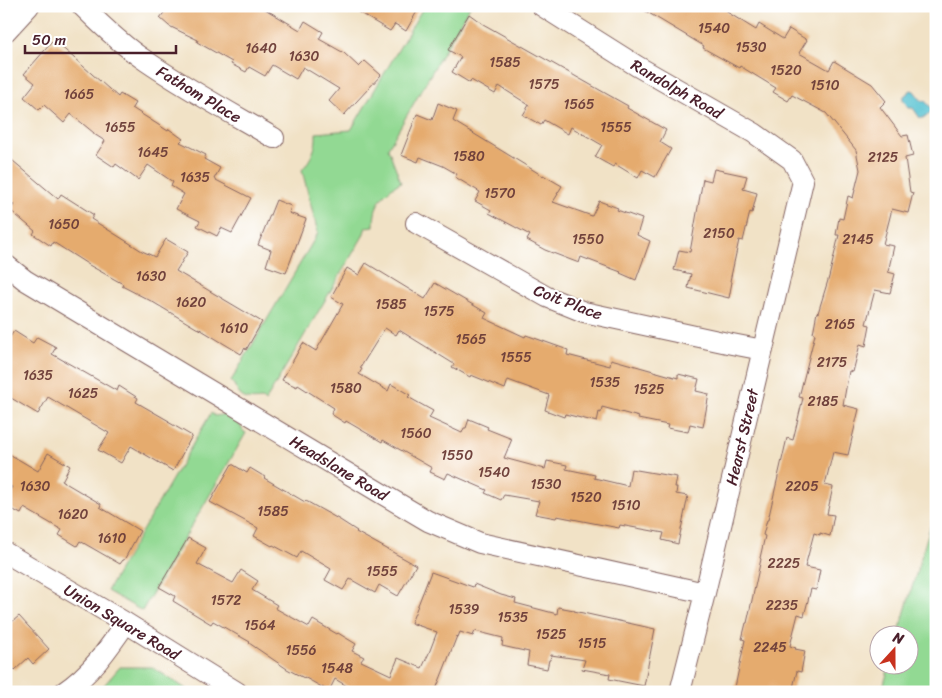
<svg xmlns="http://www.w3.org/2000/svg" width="942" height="698" viewBox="0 0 942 698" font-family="Sriracha,sans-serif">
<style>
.green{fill:#92d993;stroke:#6e7c5f}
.water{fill:#57c2d2;stroke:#50707e}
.building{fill:#e5ab6e}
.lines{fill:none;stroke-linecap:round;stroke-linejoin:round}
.minor-casing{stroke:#846361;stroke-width:22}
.minor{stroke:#fff;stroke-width:20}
.labels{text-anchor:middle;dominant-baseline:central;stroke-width:4;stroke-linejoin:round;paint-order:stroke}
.number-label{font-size:14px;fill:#71423c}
.street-label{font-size:16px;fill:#4a1f2b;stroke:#fff}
</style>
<rect width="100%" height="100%" fill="#fff"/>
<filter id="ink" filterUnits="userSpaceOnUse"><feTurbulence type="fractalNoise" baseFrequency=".02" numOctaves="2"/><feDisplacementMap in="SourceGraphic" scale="10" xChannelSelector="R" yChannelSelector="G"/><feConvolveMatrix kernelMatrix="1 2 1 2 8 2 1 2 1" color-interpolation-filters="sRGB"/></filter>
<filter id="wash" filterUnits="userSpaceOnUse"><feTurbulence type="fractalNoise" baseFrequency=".0096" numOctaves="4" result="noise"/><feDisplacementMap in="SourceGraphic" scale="20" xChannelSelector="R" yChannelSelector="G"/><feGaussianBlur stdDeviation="1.12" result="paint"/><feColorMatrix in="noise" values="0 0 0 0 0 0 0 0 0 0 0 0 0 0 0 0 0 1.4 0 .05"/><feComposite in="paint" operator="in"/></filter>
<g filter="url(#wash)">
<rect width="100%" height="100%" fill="#f1e2c6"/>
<path class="green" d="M424 6H470L388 148 401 182C382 193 374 204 374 226L366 227 363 236 265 402 262 399C253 400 243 401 238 392 235 388 235 385 231 381L318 233 302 170C311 159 317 148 316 133L351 130Z
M211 413 215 416 227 414 238 421 243 431 246 433 142 611 107 591Z
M936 507V692H882L889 666H910V636L898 635Z
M120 667H152L191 692H98Z"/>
<path class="water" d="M911 90 914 91 921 100 925 101 932 109 931 112 923 118H920L913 108H909L903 100V97Z"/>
<g id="blocks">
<path class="building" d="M169 6H260L300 30 305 21 323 32 319 39 344 53 359 67 365 61 381 75 344 115 329 101 339 89 303 67 296 79 272 65 265 76 249 67 246 72 231 64 232 62 197 42 198 40 169 26 160 18Z
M348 6H420L406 31 395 24 390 31Z
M637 6H730L727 12 756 30 759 24 783 39 789 29 807 40 799 53 829 70 834 61 872 84 886 101 880 107 902 136 908 135 913 156 905 158 910 192 913 193 908 213 892 209 883 244 894 246 888 272 895 274 890 293 875 290 866 324 870 325 866 346 860 344 853 372 849 371 843 405 859 409 848 455 833 452 825 485 833 487 827 514 834 515 830 536 820 533V535L814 533 805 567 820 570 816 590 811 589 804 616 798 614 790 646 796 648 795 649 805 651 801 672 797 671 792 692H734L745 640 742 639 746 623H747L761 559 760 558 765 536 763 535 767 520H768L787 438 793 440 803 398 799 397 815 334 813 333 817 312 818 313 829 277 839 235H836L839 218 843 219 848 196 853 198 860 170 856 150 826 113 792 95 788 101 773 92 776 88 740 66 739 68 703 48 704 46Z
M469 14 483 24 628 106 627 108 666 130 660 142 671 149 655 177 642 170 638 178 615 164 613 167 595 157 602 145 571 127 568 134 544 120 541 125 523 115 529 105 499 86 495 94 471 80 470 83 452 72 461 57 448 50Z
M52 42 55 45 57 43 118 97 120 94 135 103 132 108 168 131 169 129 183 139 180 142 206 155 204 159 220 168 214 179 251 198 232 233 221 228 217 236 197 226 200 221 176 209 184 194 171 186 173 182 148 165 138 180 116 164 114 167 96 155 105 141 94 134V133L71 114 64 123 44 105 39 110 24 97 35 83 24 74Z
M438 103 457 111 453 121 543 176V175L562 186 557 194H558L553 202 592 216 599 201 618 208 617 210 642 219 637 235 650 241 636 280 620 273 621 272 581 257 579 263 545 250 527 240 530 235 489 213 491 210 475 201 480 192 455 177 457 174 443 166 420 157 418 162 401 155 417 114 432 120Z
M6 155 58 199 61 194 94 215 91 219 142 251 155 257 166 239 188 252 176 271 262 322 246 350 245 348 241 354 198 328V329L151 301 122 286 123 284 89 265 53 242 51 246 33 234 35 231 10 210 14 205 6 198Z
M714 169 747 176 743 189 757 193 752 213 750 212 743 241 739 240 730 281 732 282 729 298 688 288 691 274 674 270 679 250 690 252 703 179 711 181Z
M276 200 291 206 289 213 306 219 286 273 266 266 271 250 258 245Z
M366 263 425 299 435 283 487 313 484 318 525 337 526 335 568 350 567 355 610 366 611 359 678 378V374L699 379 696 391 709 394 703 427 690 424 688 432 667 428 668 425 638 419 639 417 602 407 601 413 599 412 597 422 565 414 564 417 545 410 549 395 508 380 505 389 471 375 470 377 452 367 454 364 399 330 396 335 385 328 360 368 362 369 359 374 388 391 391 384 410 395 408 397 433 411 429 418 462 433 464 428H466L469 419 488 427 487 429 512 439 504 458 545 469 547 461 567 465 566 469 595 475 594 478 628 486 631 469 677 477 675 487H677L676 494 688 496 678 544 662 540 664 533 620 525 619 528 557 516 556 518 535 514 539 501 504 495 501 500 485 493 487 490 448 473 445 479 430 472 432 468 383 440 382 442 346 421 345 423 331 414 334 408 298 385 297 387 282 380 303 343 316 351 343 304 331 297 347 268 359 275Z
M14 331 33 343 37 337 56 347 52 354 117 391 119 386 138 398 136 402 169 421 168 422 192 436 173 471 131 446 121 463 98 450 109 433 48 397 38 414 6 395V343Z
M6 452 38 471 48 453 70 466 62 481 101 504 100 507 140 531 124 560H123L120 564 80 541 77 546 59 535 62 530 24 508 21 514 6 506V496L12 487 6 484Z
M232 464 247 473 250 468 265 477 264 478 305 502 306 501 340 520 357 531 356 532 416 565 398 596 379 585 375 593 350 579 343 590 325 580 331 569 301 551 297 558 273 545 272 546 254 536 258 528 210 502Z
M188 538 206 548 197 564 233 583 241 570 258 581 252 590 277 605 275 608 309 627 313 620 337 634 338 633 356 644 352 651 364 657 361 661 391 675 398 658 422 668 429 653 437 632 411 623 431 572 473 587 474 584 501 595 516 599 515 603 557 614 558 607 574 610V611L655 629 644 686 609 679 610 674 582 669 585 660 551 655 550 660H549L547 669 527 665 529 652 502 646 503 638 475 631 473 636 460 632 458 637 457 636 435 692H357L335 679 329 691 304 677V678L287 669 249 643 250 642 213 621 211 624 173 601 175 596 159 587Z
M19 616 49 649 33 664 28 658 15 670 6 661V627Z"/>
</g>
</g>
<g filter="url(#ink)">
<use href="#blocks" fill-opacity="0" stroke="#846361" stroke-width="1"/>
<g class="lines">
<g class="minor-casing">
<path id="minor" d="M82 6C102 26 123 46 146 61 187 89 231 113 274 138
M542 6 637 66 754 133 792 160 803 181 705 593 680 692
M6 31 29 6
M416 223 547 297 584 312 732 344 763 350
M6 265 25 280 379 492 428 521 480 543 705 593
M6 553 126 623 237 692
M64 692C91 674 108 649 126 623"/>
</g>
<use href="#minor" class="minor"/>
</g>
</g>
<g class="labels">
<g class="number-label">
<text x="714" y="28">1540</text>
<text x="751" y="47">1530</text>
<text x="261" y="48">1640</text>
<text x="304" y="56">1630</text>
<text x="505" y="62">1585</text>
<text x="786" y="70">1520</text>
<text x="544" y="84">1575</text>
<text x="825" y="85">1510</text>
<text x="79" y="94">1665</text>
<text x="579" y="104">1565</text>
<text x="120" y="127">1655</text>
<text x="616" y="127">1555</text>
<text x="153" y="152">1645</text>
<text x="469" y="156">1580</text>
<text x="883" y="157">2125</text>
<text x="195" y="177">1635</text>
<text x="500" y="193">1570</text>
<text x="64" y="224">1650</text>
<text x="719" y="233">2150</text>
<text x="588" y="239">1550</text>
<text x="858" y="239">2145</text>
<text x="151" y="276">1630</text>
<text x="191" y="302">1620</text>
<text x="391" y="304">1585</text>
<text x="439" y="311">1575</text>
<text x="840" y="324">2165</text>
<text x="234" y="328">1610</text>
<text x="471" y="339">1565</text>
<text x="516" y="357">1555</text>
<text x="832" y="362">2175</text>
<text x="38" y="375">1635</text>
<text x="605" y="382">1535</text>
<text x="346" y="388">1580</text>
<text x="649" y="389">1525</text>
<text x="83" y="393">1625</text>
<text x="823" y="401">2185</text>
<text x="416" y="433">1560</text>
<text x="457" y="455">1550</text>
<text x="494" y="472">1540</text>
<text x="546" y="484">1530</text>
<text x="35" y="486">1630</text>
<text x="802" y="486">2205</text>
<text x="586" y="497">1520</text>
<text x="626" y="505">1510</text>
<text x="273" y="511">1585</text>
<text x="73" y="514">1620</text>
<text x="112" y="538">1610</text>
<text x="784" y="563">2225</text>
<text x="382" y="571">1555</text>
<text x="226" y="600">1572</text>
<text x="782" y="605">2235</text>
<text x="464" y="609">1539</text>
<text x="513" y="617">1535</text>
<text x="260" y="625">1564</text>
<text x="551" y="634">1525</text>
<text x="592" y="643">1515</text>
<text x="770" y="647">2245</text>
<text x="301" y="650">1556</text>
<text x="337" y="668">1548</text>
</g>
<g class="street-label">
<text transform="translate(677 89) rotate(30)">Randolph Road</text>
<text transform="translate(199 94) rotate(31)">Fathom Place</text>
<text transform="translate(568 302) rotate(21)">Coit Place</text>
<text transform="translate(742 437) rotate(-77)">Hearst Street</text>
<text transform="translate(339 468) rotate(31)">Headslane Road</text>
<text transform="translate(122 622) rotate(31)">Union Square Road</text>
</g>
</g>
<rect width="942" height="698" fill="none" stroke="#fff" stroke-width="25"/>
<g transform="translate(894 650) rotate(21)"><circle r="24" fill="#ffffff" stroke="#b7a5aa"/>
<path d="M0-4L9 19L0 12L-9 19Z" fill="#c8321e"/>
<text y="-8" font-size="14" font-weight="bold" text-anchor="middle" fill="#4a1f2b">N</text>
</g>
<path d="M25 45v8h151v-8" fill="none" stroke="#4a1f2b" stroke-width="2.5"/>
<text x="32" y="45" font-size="15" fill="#4a1f2b" stroke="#ffffff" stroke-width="4" paint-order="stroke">50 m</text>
</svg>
